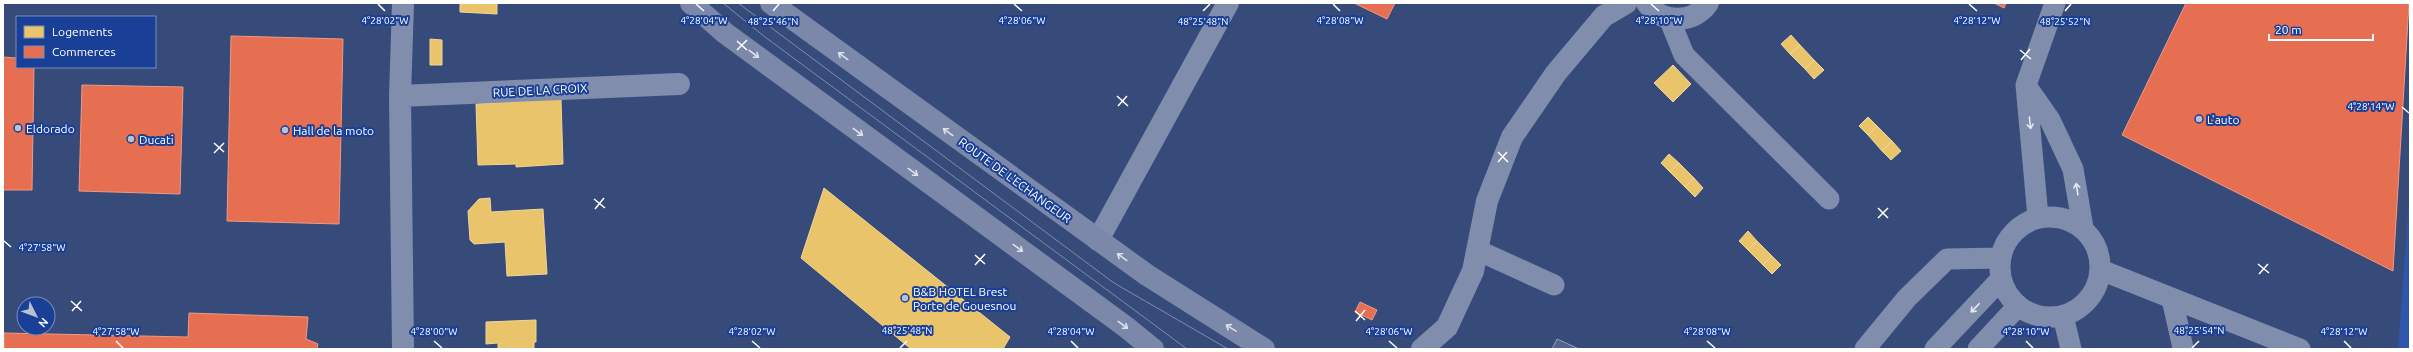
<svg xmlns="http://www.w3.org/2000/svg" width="2413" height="352" viewBox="0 0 2413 352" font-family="Ubuntu,sans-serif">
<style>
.green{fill:#2f55ac}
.homes{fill:#e9c46a;stroke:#f0d697}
.shops{fill:#e76f51;stroke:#ee9a85}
.building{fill:#546489;stroke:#94a0ba}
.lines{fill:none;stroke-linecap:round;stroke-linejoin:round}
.service{stroke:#808dad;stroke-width:21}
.pedestrian{stroke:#808dad;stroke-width:22}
.minor{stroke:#808dad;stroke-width:22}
.secondary{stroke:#7b88a9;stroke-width:22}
.tram{stroke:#7f8cab;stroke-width:1}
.oneway{stroke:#dee1ea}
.oneway2{stroke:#e6e8ef}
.ticks{fill:none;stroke:#fff;stroke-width:1.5}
.poi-dot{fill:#b9c0d0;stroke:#1a3f97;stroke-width:1.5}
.labels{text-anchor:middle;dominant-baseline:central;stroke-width:4;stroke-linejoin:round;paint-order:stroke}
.street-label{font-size:12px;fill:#fff;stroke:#1a3f97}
.poi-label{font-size:12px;fill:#fff;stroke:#1a3f97;text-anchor:start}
.ticks-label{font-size:10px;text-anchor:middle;fill:#fff;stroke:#1a3f97;stroke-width:4;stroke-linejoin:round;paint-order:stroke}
</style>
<rect width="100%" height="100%" fill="#374b7a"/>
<path class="green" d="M2410 188V349H2398Z"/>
<path class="homes" d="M460 3H497V14L460 12Z
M1791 35 1800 45 1790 54 1781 44Z
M430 39 442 40V65H430Z
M1800 45 1814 60 1805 69 1790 54Z
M1814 60 1824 70 1814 79 1805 69Z
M1673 65 1691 84 1673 102 1654 83Z
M561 99 563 164 516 167V164L478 165 476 104Z
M1868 117 1877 126 1868 135 1859 126Z
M1877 126 1892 141 1882 151 1868 135Z
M1892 141 1901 151 1891 160 1882 151Z
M1669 154 1679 163 1670 172 1661 163Z
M1679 163 1694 178 1685 187 1670 172Z
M1694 178 1703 188 1695 197 1685 187Z
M824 188 1010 337 1003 349H911L801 258Z
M490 198 491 212 543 209 547 274 507 276 505 242 474 244 470 240 468 211 479 199Z
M1748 231 1757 241 1748 250 1739 241Z
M1757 241 1772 256 1763 265 1748 250Z
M1772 256 1781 265 1772 274 1763 265Z
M536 320V342H534V349H498V343L486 344V322Z"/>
<path class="shops" d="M1354 3H1395L1387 19Z
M1994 3H2006L2004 8Z
M2186 3H2409L2393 271 2122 135Z
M231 36 343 39 339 224 227 221Z
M3 57 17 58V67H34L32 190H3Z
M82 85 183 87 180 194 79 191Z
M1360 302 1377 310 1372 320 1355 312Z
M189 313 308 317 306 339 318 344 317 349H4V333L188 337Z"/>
<path class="building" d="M1557 339 1579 349H1552Z"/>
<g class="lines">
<path class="service" d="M1669 18 1684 55 1829 199
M2027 87 2050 120 2073 169 2083 228
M2000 267a50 50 0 1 1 100 0a50 50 0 1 1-100 0Z
M2038 217 2026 85 2055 3
M1477 250 1554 285
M2101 270 2300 349
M2172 299 2183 348
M2063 316 2071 349
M1865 349 1907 298 1947 259 2001 258
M1935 349 2001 279
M1978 349 2018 306"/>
<path class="pedestrian" d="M1098 240 1228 3"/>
<path class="minor" d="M1647 3C1661 24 1694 24 1708 3
M400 96 679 84
M403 349 400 96 403 3
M1422 349 1447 327 1473 271 1487 201 1512 137 1556 73 1604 16 1626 3"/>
<path class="secondary" d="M691 3 725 33 1126 327 1153 349
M771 3 1147 275 1264 349"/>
<path class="tram" d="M723 3 765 37 1187 349
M738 3 1114 283 1228 349"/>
</g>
<defs><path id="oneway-shaft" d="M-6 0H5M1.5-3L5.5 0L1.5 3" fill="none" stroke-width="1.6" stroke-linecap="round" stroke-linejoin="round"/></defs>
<g class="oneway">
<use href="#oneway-shaft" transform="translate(754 54) rotate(37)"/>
<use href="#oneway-shaft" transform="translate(843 56) rotate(-144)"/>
<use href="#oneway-shaft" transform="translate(858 132) rotate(37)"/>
<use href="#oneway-shaft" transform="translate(948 132) rotate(-144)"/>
<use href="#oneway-shaft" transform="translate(913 172) rotate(36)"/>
<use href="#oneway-shaft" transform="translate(1018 248) rotate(36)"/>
<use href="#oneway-shaft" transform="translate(1122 257) rotate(-144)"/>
<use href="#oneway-shaft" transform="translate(1123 325) rotate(37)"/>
<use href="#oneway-shaft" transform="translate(1231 328) rotate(-148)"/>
</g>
<g class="oneway2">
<use href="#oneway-shaft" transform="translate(2030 123) rotate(84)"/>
<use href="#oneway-shaft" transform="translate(2077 189) rotate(-99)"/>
<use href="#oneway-shaft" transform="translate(1975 308) rotate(134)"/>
</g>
<path class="ticks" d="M378 4 385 11M696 4 704 11M1014 4 1022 11M1333 4 1340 11M1651 4 1659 11M1969 4 1977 11M773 11 779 4M1203 11 1210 4M2065 11 2071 4M737 41 747 50M737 50 747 40M2020 50 2031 59M2021 60 2030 49M1117 96 1128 106M1118 106 1127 96M2402 107 2409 113M214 143 224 152M1498 152 1508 162M214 153 224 143M1498 162 1507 152M594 199 605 208M1878 208 1888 218M595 209 604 198M1878 218 1888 208M4 241 11 247M975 255 985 264M2258 264 2269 273M975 265 985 254M2259 274 2268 264M71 301 82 311M72 311 81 301M1355 311 1365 320M1356 321 1365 310M116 341 123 348M434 341 442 348M752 341 760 348M1071 341 1078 348M1389 341 1397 348M1707 341 1715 348M2026 341 2033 348M2344 341 2351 348M900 348 907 341M2192 348 2199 341"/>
<g class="poi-dot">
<circle cx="2199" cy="119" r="4"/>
<circle cx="18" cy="128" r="4"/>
<circle cx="285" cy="130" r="4"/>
<circle cx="131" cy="139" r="4"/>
<circle cx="905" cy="298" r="4"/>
</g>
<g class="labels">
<g class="street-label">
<text transform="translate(540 90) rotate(-3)">RUE DE LA CROIX</text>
<text transform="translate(1015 180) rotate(36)">ROUTE DE L'ECHANGEUR</text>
</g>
<g class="poi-label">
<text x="2207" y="119">L'auto</text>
<text x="26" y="128">Eldorado</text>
<text x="293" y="130">Hall de la moto</text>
<text x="139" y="139">Ducati</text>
<text x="913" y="291">B&amp;B HOTEL Brest<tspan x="913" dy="14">Porte de Gouesnou</tspan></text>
</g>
</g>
<g class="ticks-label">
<text x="385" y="24">4°28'02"W</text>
<text x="704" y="24">4°28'04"W</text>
<text x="1022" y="24">4°28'06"W</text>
<text x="1340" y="24">4°28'08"W</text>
<text x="1659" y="24">4°28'10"W</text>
<text x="1977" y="24">4°28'12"W</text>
<text x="773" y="25">48°25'46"N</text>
<text x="1203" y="25">48°25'48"N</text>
<text x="2065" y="25">48°25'52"N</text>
<text x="2371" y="110">4°28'14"W</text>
<text x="42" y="251">4°27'58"W</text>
<text x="907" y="334">48°25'48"N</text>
<text x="2199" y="334">48°25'54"N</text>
<text x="116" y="335">4°27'58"W</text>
<text x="434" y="335">4°28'00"W</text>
<text x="752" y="335">4°28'02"W</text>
<text x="1071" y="335">4°28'04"W</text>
<text x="1389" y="335">4°28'06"W</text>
<text x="1707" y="335">4°28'08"W</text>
<text x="2026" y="335">4°28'10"W</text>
<text x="2344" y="335">4°28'12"W</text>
</g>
<rect width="2413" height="352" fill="none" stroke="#ffffff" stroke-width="8"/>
<rect x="16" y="16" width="140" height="52" fill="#1a3f97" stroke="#768cc1"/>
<rect x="24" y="26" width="20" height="12" fill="#e9c46a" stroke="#768cc1"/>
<text x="52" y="36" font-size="12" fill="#ffffff">Logements</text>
<rect x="24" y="46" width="20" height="12" fill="#e76f51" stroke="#768cc1"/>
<text x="52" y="56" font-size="12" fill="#ffffff">Commerces</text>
<g transform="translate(36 316) rotate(132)"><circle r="19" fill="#1a3f97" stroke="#768cc1"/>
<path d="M0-3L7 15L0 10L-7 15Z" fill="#b9c0d0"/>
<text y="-6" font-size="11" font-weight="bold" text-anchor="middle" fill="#ffffff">N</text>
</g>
<path d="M2269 34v6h104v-6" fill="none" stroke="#ffffff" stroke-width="2"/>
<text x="2275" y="34" font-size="12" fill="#ffffff" stroke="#1a3f97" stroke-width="3" paint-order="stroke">20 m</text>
</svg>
